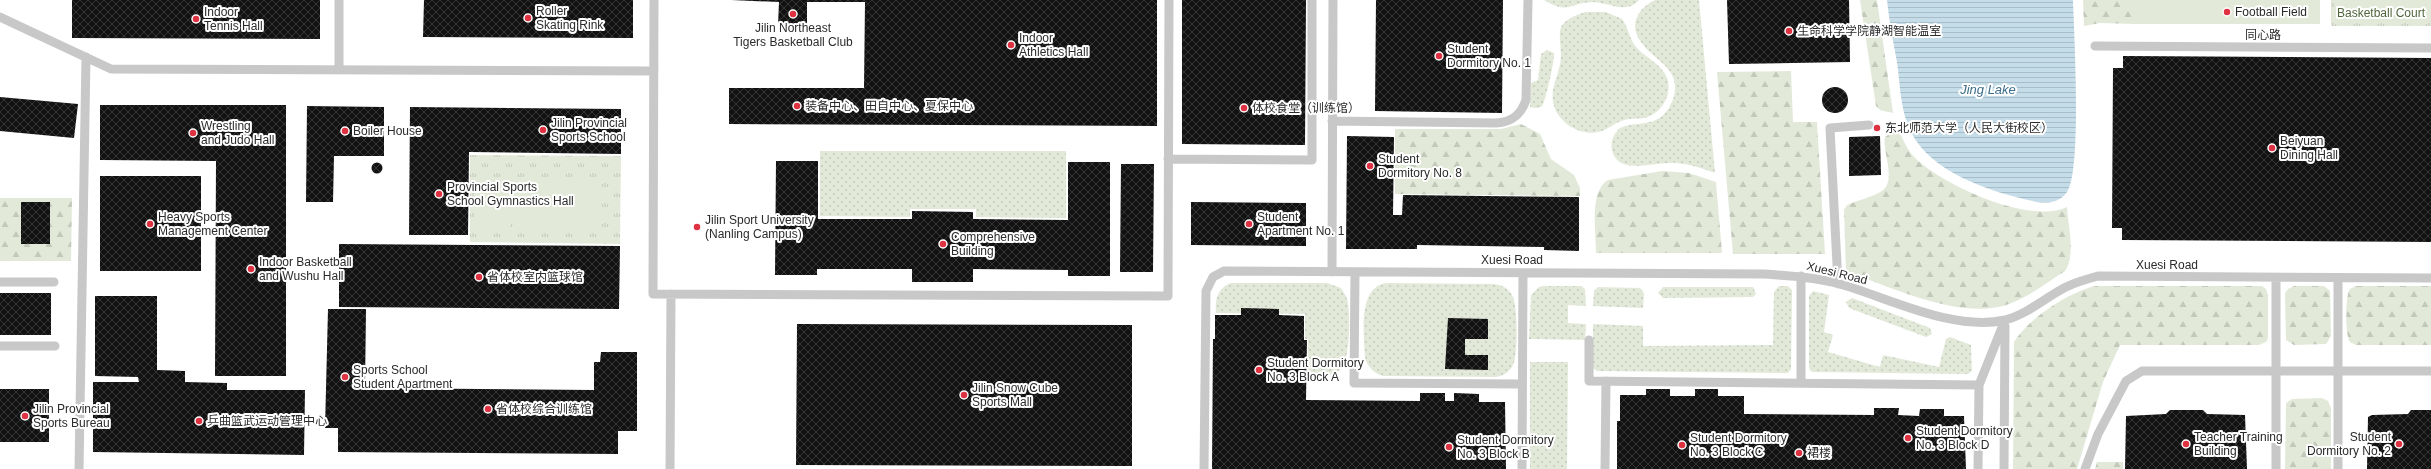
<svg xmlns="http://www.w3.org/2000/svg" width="2431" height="469" viewBox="0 0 2431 469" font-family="Arial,'Noto Sans SC',sans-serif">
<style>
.grass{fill:url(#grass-dots)}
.forest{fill:url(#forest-firs)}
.park{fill:url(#park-tufts)}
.pitch{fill:#e2e9d9}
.water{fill:url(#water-rules)}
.building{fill:url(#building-cross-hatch)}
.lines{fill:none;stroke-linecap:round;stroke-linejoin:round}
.lane{stroke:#c8c8c8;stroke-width:9}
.poi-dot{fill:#de3243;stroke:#fff;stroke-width:1.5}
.labels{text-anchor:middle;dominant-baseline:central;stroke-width:4;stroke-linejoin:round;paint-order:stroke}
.poi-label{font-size:12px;fill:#2b2b2b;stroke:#fff;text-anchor:start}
.park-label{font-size:12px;fill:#50653b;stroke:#fff}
.street-label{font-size:12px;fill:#2b2b2b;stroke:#fff}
.water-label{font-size:13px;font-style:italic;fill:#3d6e8a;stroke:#fff}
</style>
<defs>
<pattern id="grass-dots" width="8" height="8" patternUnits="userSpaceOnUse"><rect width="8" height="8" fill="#e2e9d9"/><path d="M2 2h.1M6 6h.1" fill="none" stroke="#c2c8ba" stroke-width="1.8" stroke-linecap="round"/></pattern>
<pattern id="forest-firs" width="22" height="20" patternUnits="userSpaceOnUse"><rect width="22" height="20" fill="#e2e9d9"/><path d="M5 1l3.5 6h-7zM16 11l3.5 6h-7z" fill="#c2c8ba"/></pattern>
<pattern id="park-tufts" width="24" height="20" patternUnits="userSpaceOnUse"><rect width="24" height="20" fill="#e2e9d9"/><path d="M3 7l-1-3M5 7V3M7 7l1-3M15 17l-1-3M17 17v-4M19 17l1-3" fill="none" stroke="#c2c8ba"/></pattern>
<pattern id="water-rules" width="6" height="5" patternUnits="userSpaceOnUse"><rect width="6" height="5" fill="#c5dce9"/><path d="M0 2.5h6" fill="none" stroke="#a9bdc8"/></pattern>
<pattern id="building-cross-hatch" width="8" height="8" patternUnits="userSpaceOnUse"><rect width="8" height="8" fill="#121212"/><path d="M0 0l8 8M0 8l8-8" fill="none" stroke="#353535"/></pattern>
</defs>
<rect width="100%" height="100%" fill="#fff"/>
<path class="grass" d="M1544 0H1639C1626 15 1608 2 1592 2 1569 3 1568 15 1544 0Z
M1655 0H1699L1715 173C1702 168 1689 164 1676 163 1657 161 1618 177 1612 150 1610 141 1614 134 1620 128 1633 122 1649 126 1661 117 1667 112 1672 104 1674 96 1681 68 1654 61 1641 42 1628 25 1638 8 1655 0Z
M1585 12H1606L1622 19C1629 28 1629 40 1637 48 1647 59 1664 65 1668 81 1671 97 1661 113 1645 118 1638 119 1630 118 1624 120 1616 122 1610 128 1602 131 1585 137 1564 127 1556 111 1546 90 1561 76 1561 55 1560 29 1554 23 1585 12Z
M1547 50 1554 53C1555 59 1545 104 1542 106 1538 109 1534 108 1530 107L1531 83 1538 80 1541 54Z
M820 151H1066V218L976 217V209H910V217L820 216Z
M1231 283H1327L1341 288C1343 292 1346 295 1347 299 1351 311 1350 361 1341 369 1332 378 1319 375 1308 375V339H1305V314L1216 313C1215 300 1217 288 1231 283Z
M1387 283 1494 284C1502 285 1508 288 1512 295 1518 304 1518 355 1513 365 1510 371 1504 376 1496 377L1383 376C1373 373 1368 367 1365 358 1364 336 1357 286 1387 283Z
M1545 286H1581L1585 289 1586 306 1568 305V323L1586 324 1585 340 1529 339 1531 295 1539 287Z
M1779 286H1788L1792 290 1791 369 1788 373 1597 371 1593 368V324L1643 326V346L1773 345 1774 292Z
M1598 287 1640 288 1644 293 1643 308 1593 306 1594 291Z
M1663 287H1753L1756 294 1753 297 1663 298 1658 293Z
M1813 291 1829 295 1824 332 1833 335 1828 352 1880 367 1883 355 1939 367 1946 339 1950 337 1971 345 1972 371 1968 374 1812 372 1809 368V296Z
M1852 298 1930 328 1932 334 1926 337 1849 308 1846 302Z
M1530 362H1568L1567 469H1530Z"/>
<path class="forest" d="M1860 0H1877L1893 113 1880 110 1876 106Z
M2083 0H2134V24L2100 23 2084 26Z
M1791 71 1793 122H1817L1825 254H1733L1717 72Z
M1521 124 1540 134 1551 159 1574 175 1580 188V196L1395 194V129H1501Z
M1898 129C1903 139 1907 150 1915 158 1943 185 2029 225 2067 207 2068 226 2076 255 2065 271 2043 285 2019 305 1992 308 1946 314 1890 286 1846 272L1844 210 1847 205C1858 200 1873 197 1882 191 1897 180 1882 152 1885 137Z
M1662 171 1689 173 1716 182 1722 253H1596C1596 232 1589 191 1608 180Z
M0 198H72L71 261H0Z
M2096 286H2262L2266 289 2268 295V338L2266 342 2259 345H2120L2103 382 2077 469H2013L2014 342C2028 319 2070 291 2096 286Z
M2294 286H2324L2330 291 2331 336 2326 344 2294 345 2286 340 2285 293 2288 289Z
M2356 286H2431V345H2356L2350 342C2345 336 2345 295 2350 289Z
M2322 398 2328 401 2331 408V469H2285L2286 403 2292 399Z
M2097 462H2123V469H2095Z"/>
<path class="park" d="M2331 0H2431V26H2331Z
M470 155 621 156 620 244 470 242Z"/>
<path class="pitch" d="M2134 0H2320V24H2134Z
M2335 0H2422V15H2335Z
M2426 0H2431V15H2426Z
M474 182H511L510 228H474Z
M514 182 601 183 600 229 513 228Z"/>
<path class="water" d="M1887 0H2073C2074 33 2082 170 2067 192 2056 208 2036 202 2020 198 1979 188 1923 167 1908 125 1900 105 1900 83 1897 62 1893 41 1889 21 1887 0Z"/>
<path class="building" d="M72 0H320V39L72 38Z
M424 0H633V38L423 37Z
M731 0H1157V126L729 124V88H864L865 2H807V25H778L779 2Z
M1182 0H1306L1305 145 1182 144Z
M1376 0H1503L1502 113 1375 111Z
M1727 0H1849L1850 62 1729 64Z
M2123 56 2431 58V242L2122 240V228H2112L2113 68H2123Z
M1822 100a13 13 0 1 1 26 0a13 13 0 1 1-26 0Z
M0 97 78 104 74 138 0 131Z
M100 105H286V376H215L216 161 100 160Z
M307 106 384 107V156H334L333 202H306Z
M410 107 621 109V154L469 152 468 235H409Z
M1347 136 1394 137 1393 215H1402L1403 195 1579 197V251L1544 250V247L1417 245V249H1346Z
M1880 136 1881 175 1849 176V137Z
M776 161H818V219H912V211L973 212V219L1068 220V162H1110V276H1068V270L973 269V282H912V269H817V275H775Z
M371.5 168a5.5 5.5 0 1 1 11 0a5.5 5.5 0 1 1-11 0Z
M1121 164H1154L1153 272H1120Z
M100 176H201V271H100Z
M21 202H50V244H21Z
M1191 202 1306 203V246L1191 245Z
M339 244 620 246 619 309 339 307Z
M0 293H51V335H0Z
M95 296H157V370L185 371V382L227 383V390H305L304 455 93 452V382H139L138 377 95 376Z
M1241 308 1279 309V315L1304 316V340H1307L1306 400 1420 401V393H1445V401H1454V393L1479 394V402H1505L1506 469H1212L1213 339H1215V315H1241Z
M328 309H366L365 388 594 390V362H600L601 352H637V431H618V454L338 452V428H325Z
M1448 318 1488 319V339H1465V355H1488V370L1445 369Z
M797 324 1132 325V466L796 465Z
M0 389H49V442H0Z
M1646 389H1670V396H1695V389H1718V396H1744V414L1874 415V408H1899L1898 415 1919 416 1920 409H1944V416H1964L1966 469H1617V421H1620V395H1646Z
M2170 410H2203L2207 414 2245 415 2247 469H2125L2126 416 2166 414Z
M2411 410H2431V469H2367L2368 417 2372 415 2408 414Z"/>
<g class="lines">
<path class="lane" d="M339 0V70
M654 0 653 294 1168 296 1169 0
M0 17 111 69 654 71
M2095 46 2431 48
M1332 121 1496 123C1512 122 1521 115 1526 100L1528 0
M1168 159 1312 160V0
M1332 272 1333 0
M1355 272 1354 383 1522 384
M1801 276V383
M0 282H54
M1838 284 1830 128 1869 125
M1589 340V381L1979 385 2005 320
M0 346H55
M79 469 86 57
M670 469 671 294
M1204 469 1206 291 1213 277 1224 271 1764 274C1790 276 1815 277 1840 284 1889 298 1954 332 2005 320 2028 314 2046 297 2066 287 2076 282 2087 279 2098 276L2431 278
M1522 469 1523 273
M1605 469 1606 381
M1978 469 1979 385
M2004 469 2005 326
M2085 469 2098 434 2126 381 2142 371H2431
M2276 469V278
M2338 469V278"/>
</g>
<g class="poi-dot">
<circle cx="2227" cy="12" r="4"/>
<circle cx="793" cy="14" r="4"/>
<circle cx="528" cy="18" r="4"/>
<circle cx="196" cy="19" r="4"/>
<circle cx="1789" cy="31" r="4"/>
<circle cx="1011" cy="45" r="4"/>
<circle cx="1439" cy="56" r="4"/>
<circle cx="797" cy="106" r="4"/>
<circle cx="1244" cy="108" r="4"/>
<circle cx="1877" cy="128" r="4"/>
<circle cx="543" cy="130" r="4"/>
<circle cx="345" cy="131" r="4"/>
<circle cx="193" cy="133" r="4"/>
<circle cx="2272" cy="148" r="4"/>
<circle cx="1370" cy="166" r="4"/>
<circle cx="439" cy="194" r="4"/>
<circle cx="150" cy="224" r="4"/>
<circle cx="1249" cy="224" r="4"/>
<circle cx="697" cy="227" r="4"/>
<circle cx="943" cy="244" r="4"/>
<circle cx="251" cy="269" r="4"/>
<circle cx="479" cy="277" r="4"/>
<circle cx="1259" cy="370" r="4"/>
<circle cx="345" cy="377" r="4"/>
<circle cx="964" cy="395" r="4"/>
<circle cx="488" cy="409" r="4"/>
<circle cx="25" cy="416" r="4"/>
<circle cx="199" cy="421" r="4"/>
<circle cx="1908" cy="438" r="4"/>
<circle cx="2186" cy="444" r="4"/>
<circle cx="2399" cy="444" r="4"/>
<circle cx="1682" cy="445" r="4"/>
<circle cx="1449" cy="447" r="4"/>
<circle cx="1799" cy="453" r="4"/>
</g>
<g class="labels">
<g class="poi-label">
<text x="536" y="11">Roller<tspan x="536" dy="14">Skating Rink</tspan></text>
<text x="204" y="12">Indoor<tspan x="204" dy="14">Tennis Hall</tspan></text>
<text x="2235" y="12">Football Field</text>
<text x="793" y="28" text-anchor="middle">Jilin Northeast<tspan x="793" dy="14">Tigers Basketball Club</tspan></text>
<text x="1797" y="31">生命科学学院静湖智能温室</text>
<text x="1019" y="38">Indoor<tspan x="1019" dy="14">Athletics Hall</tspan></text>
<text x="1447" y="49">Student<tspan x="1447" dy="14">Dormitory No. 1</tspan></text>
<text x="805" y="106">装备中心、田自中心、夏保中心</text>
<text x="1252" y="108">体校食堂（训练馆）</text>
<text x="551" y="123">Jilin Provincial<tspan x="551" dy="14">Sports School</tspan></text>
<text x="201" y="126">Wrestling<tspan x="201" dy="14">and Judo Hall</tspan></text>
<text x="1885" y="128">东北师范大学（人民大街校区）</text>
<text x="353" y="131">Boiler House</text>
<text x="2280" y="141">Beiyuan<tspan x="2280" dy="14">Dining Hall</tspan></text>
<text x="1378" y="159">Student<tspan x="1378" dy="14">Dormitory No. 8</tspan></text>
<text x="447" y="187">Provincial Sports<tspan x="447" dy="14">School Gymnastics Hall</tspan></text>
<text x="158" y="217">Heavy Sports<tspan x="158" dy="14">Management Center</tspan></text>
<text x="1257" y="217">Student<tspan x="1257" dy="14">Apartment No. 1</tspan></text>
<text x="705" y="220">Jilin Sport University<tspan x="705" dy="14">(Nanling Campus)</tspan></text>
<text x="951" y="237">Comprehensive<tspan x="951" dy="14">Building</tspan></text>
<text x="259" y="262">Indoor Basketball<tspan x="259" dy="14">and Wushu Hall</tspan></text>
<text x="487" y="277">省体校室内篮球馆</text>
<text x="1267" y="363">Student Dormitory<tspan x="1267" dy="14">No. 3 Block A</tspan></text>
<text x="353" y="370">Sports School<tspan x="353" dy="14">Student Apartment</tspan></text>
<text x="972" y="388">Jilin Snow Cube<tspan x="972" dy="14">Sports Mall</tspan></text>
<text x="33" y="409">Jilin Provincial<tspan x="33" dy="14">Sports Bureau</tspan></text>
<text x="496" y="409">省体校综合训练馆</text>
<text x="207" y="421">乒曲篮武运动管理中心</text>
<text x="1916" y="431">Student Dormitory<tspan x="1916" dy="14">No. 3 Block D</tspan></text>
<text x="2194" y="437">Teacher Training<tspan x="2194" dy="14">Building</tspan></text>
<text x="2391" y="437" text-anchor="end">Student<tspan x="2391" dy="14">Dormitory No. 2</tspan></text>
<text x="1690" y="438">Student Dormitory<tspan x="1690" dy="14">No. 3 Block C</tspan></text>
<text x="1457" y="440">Student Dormitory<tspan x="1457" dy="14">No. 3 Block B</tspan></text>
<text x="1807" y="453">裙楼</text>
</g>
<g class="park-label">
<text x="2381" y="13">Basketball Court</text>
</g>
<g class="street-label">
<text x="2263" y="35">同心路</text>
<text x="1512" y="260">Xuesi Road</text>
<text x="2167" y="265">Xuesi Road</text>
<text transform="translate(1837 273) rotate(14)">Xuesi Road</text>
</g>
<g class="water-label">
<text x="1988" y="89">Jing Lake</text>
</g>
</g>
</svg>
